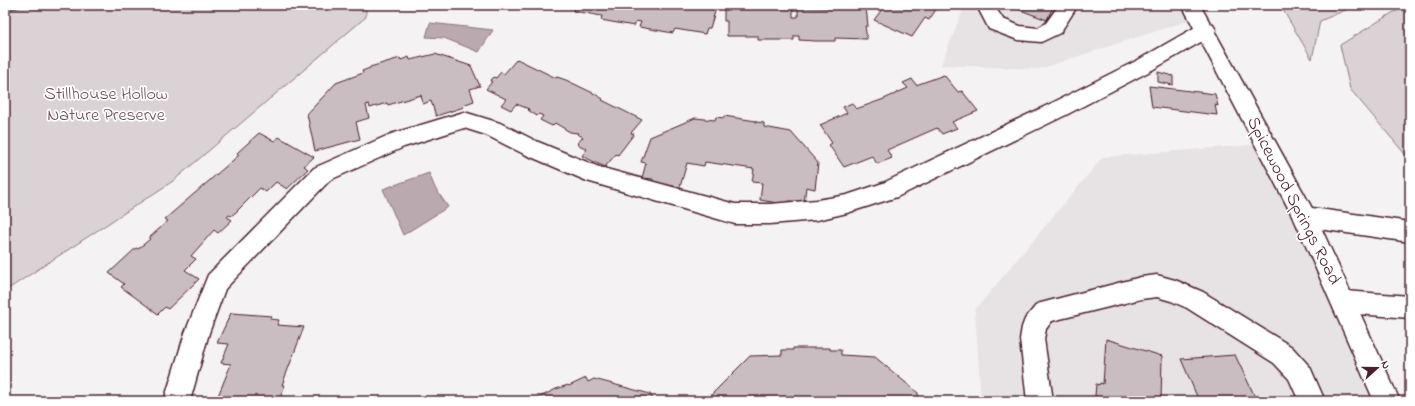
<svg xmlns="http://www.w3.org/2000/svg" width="1415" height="406" viewBox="0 0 1415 406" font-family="'Indie Flower',sans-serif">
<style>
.built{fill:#e7e2e3}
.green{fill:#dbd2d5;stroke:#927880}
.water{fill:#baa9ae;stroke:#8d727a}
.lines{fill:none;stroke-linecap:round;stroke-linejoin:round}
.stream{stroke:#8d727a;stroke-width:7}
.building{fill:#cabdc1;stroke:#4a1f2b}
.minor-casing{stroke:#4a1f2b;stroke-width:3}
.major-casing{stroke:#4a1f2b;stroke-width:3}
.minor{fill:#fff;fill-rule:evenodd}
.major{fill:#fff;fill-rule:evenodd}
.labels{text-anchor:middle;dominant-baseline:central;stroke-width:3.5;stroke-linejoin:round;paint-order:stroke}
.park-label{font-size:18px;fill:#6e4c56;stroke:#fff}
.street-label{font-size:18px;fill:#4a1f2b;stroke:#fff}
</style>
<rect width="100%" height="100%" fill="#f4f2f2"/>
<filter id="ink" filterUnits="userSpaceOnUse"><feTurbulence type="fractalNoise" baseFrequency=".025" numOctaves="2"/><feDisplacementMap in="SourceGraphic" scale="8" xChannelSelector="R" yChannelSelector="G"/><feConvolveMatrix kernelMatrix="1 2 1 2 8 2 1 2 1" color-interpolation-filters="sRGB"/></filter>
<g filter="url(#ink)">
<path class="built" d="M965 5H1180L1190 20 1039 69 941 65Z
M1276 143 1379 401H981L975 310 1103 157Z"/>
<path class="green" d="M5 5H366V17L173 181 5 291Z
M1280 5H1357L1320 21 1312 59Z
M1410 5V160L1350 89 1340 45 1392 13Z"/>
<path class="water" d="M430 23 493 30 479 52 444 38 426 37Z
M429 173 435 188 448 207 403 235 383 189Z"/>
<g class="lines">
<path class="stream" d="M5 8 17 5"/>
</g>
<path class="building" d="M500 5H534L533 7Z
M575 5H717L710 28H707L705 34 675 29 673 33 639 27 641 22 636 21 634 26 601 20 602 16 573 11Z
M724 5 793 7V17H798V7L829 8V5L866 7 868 26H865L867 39 835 38V41H816L799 40V36H794V40H758V36H727V21H724Z
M885 5H939L929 20 925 18 912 37 874 20Z
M1007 5H1054L1047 20Z
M435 54 471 66 480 86 470 89 474 101 463 105 464 107 436 116 431 101 423 104 421 95 388 105 387 103 370 108 369 104 366 105 369 118 356 122 360 139 315 151 307 114 336 83 363 73 362 71 370 68V67L400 58 401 60 409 57 410 60Z
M517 59 556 78 557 77 566 80 595 94 603 99 602 100 642 120 631 133 634 134 618 155 616 154 605 167 582 156 587 149 577 144 583 137 577 134 578 133 570 132 555 123 552 126 540 120 543 116 539 114 537 116 528 110 529 109 516 104 511 110 501 105 506 99 486 89 492 82 490 81 494 77 496 78 501 72 504 74Z
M1158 72 1173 76V85L1158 82Z
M944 75 958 92 962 91 978 111 952 122 957 128 942 134 937 128 887 150 892 158 877 164 872 156 844 167 829 145 832 143 820 125 847 113 843 107 852 103 856 109 884 99 908 88 903 83 912 79 916 85Z
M1149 86 1215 94 1218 106 1215 105 1217 115 1152 107Z
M724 116 756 121V122L764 123V127L791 132 818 163 815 189 806 187 804 203 789 201V205L760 200 762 183 752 182 754 169 705 162 704 166 687 163 680 187 652 183 653 179 642 178 646 163 641 162 650 137 695 118 715 120 716 117 724 118Z
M259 133 274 141 279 137 314 157 304 166 308 169 287 189 276 182 266 192 260 188 236 212 231 216 229 215 227 217 232 220 218 233 214 230 191 256 196 259 185 270 199 279 168 309 165 307 158 314 121 287 124 284 109 273 136 248 138 249 150 239 149 238 168 221 165 219 239 155 237 153Z
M231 313 272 316 270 319 279 320 277 325 304 327 282 385H285L279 401H216L231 364 221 363 229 344 217 343Z
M1106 339 1162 356 1161 401H1101L1098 400 1099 397 1095 396 1096 384 1099 385 1100 383 1103 384Z
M793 348H830V350H841V355L875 357 918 393 919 401H712V394L750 356 782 355V350H793Z
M1235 355 1257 401H1199L1181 359Z
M586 378 588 382 594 379 650 394 654 401H532L556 389 568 385 569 386Z"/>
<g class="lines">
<g class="minor-casing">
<path id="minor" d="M981 5H999L997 10 1003 19 1020 26 1038 28 1046 23 1059 5H1078L1060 33 1041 42 1018 40 989 29 979 10Z
M1206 23 1213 25 1216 30 1213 35 1152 70 1066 115 897 197 847 213 817 220 770 224H735L587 181 522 153 486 135 464 128 404 147 330 180 225 289 209 333 190 401H164L185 333 208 275 314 168 391 134 464 112 500 123 536 141 599 167 735 204H770L817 200 847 195 883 183 1052 103 1138 60 1199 25Z
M1305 207 1410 222V242L1305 227 1297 224 1294 217 1297 210Z
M1157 275 1175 280 1203 292 1292 347 1310 367 1325 401H1299L1289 379 1274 363 1187 308 1171 301 1157 297 1141 299 1052 321 1046 329 1044 339 1053 401H1027L1020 339 1022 327 1025 319 1037 304 1141 277Z
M1344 291 1410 296V318L1344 313 1336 310 1332 302 1336 294Z"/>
</g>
<g class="major-casing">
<path id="major" d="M1182 5H1200L1313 210 1400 401H1374L1295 221Z"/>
</g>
<use href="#minor" class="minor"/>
<use href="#major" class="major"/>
</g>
</g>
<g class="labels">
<g class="park-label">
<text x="106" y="95">Stillhouse Hollow<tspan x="106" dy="21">Nature Preserve</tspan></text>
</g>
<g class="street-label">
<text transform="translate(1293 201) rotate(63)">Spicewood Springs Road</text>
</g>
</g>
<rect width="1415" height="406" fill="none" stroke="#fff" stroke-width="20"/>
<rect x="10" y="10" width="1395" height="386" fill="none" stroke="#4a1f2b" stroke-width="1.5" filter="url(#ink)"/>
<g transform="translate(1377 368) rotate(69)" stroke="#ffffff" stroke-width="3" paint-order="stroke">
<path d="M0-3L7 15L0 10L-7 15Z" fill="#4a1f2b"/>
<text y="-6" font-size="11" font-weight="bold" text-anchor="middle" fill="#4a1f2b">N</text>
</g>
</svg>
